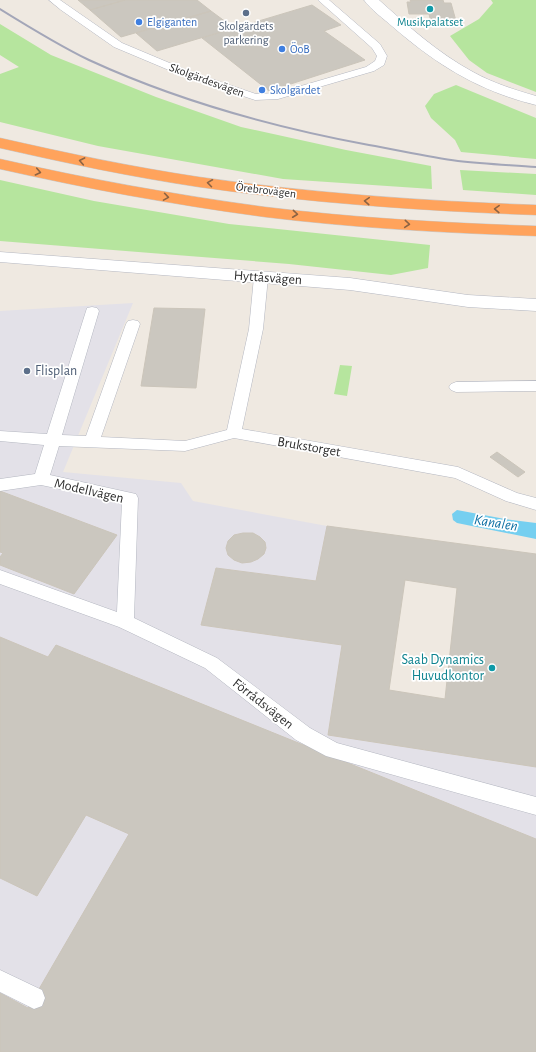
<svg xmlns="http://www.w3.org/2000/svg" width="536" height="1052" viewBox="0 0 536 1052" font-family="'Alegreya Sans',sans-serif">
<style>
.industrial{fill:#e3e1e8}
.green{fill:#b6e59e}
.water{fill:#75cff0}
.building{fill:#cbc7bf;stroke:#cbc5ba;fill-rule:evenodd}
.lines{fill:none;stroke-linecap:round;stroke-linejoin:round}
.lane-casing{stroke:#b4b7c1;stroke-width:1}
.street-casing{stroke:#b4b7c1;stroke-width:1}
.secondary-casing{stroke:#b4b7c1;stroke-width:1}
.highway-casing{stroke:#c9c9c9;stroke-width:1}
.lane{fill:#fff;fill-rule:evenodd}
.street{fill:#fff;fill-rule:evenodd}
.secondary{fill:#fff;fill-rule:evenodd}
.highway{fill:#ffa35c;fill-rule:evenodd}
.rail{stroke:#a3a6b8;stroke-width:2}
.oneway{stroke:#8c6343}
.culture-dot{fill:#0f9aa8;stroke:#fff;stroke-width:1.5}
.service-dot{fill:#5c6f8a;stroke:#fff;stroke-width:1.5}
.shop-dot{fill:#3f7fe0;stroke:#fff;stroke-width:1.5}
.labels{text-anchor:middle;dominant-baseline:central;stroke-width:3.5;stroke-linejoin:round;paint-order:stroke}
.far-shop-label{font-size:12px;fill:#366cbe;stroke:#fff;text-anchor:start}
.far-culture-label{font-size:12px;fill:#0d838f;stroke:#fff}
.far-service-label{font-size:12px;fill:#4e5e75;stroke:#fff}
.far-street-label{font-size:12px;fill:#2e2e2e;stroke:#fff}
.street-label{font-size:14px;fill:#2e2e2e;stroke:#fff}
.service-label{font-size:14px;fill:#4e5e75;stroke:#fff;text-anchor:start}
.culture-label{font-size:14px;fill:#0d838f;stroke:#fff;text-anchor:end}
.water-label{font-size:15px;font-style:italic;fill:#0d6fa3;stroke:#fff}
</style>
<rect width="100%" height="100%" fill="#efe9e1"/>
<path class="industrial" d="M133 303 63 472 181 483 193 501 327 526 316 581 216 568 201 625 342 645 328 735 536 767V1052H0V311Z"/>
<path class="green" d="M491 0H536V92L487 73 469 60 450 36 479 19 493 3Z
M0 24 51 55 156 97 241 127 346 150 431 166 432 189 283 179 98 146 0 122V74L19 67 0 55Z
M456 85 536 118V159L461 152 455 140 431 118 425 106 434 94Z
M460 170 536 174V195L463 190Z
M0 180 94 201 229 224 430 245 428 268 391 275 289 264 0 241Z
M340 365 352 366 347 396 334 394Z"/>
<path class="water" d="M457 510 505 519 536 523V539L457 523 453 520 452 514Z"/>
<path class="building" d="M78 0H125L90 10Z
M125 0H197L211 11 121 37 90 10Z
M410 0H443L444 3H451L456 21 431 22 429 14H409L407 2H411Z
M312 5 341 25 324 31 365 60 269 91 202 38Z
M211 11 234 28 157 51 136 33Z
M154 308 205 309 196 388 141 386Z
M497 452 525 472 518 477 490 457Z
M0 491 117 535 74 594 0 565V557L3 553 0 552Z
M327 526 536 554V767L328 735 342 645 201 625 216 568 316 581ZM405 580 457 588 445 699 389 690Z
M243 533H253L260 537 265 542 266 548 264 554 258 559 251 562 242 563 234 560 228 555 226 548 228 541 234 535Z
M0 637 48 657 56 645 536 839V1052H0V993L28 1008 129 834 86 815 37 896 0 878Z"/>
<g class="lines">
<g class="lane-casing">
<path id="lane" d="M49 0H60L122 43 191 72 256 94 277 93 366 67 375 61 377 56 372 48 318 0H329L380 44 387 56 384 65 374 71 278 99 255 100 183 76 114 47 61 10Z
M261 273 266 274 268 277 263 329 242 429 458 467 517 493 536 498V510L506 501 455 478 234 438 185 451 59 446 50 475 136 494 138 498 134 618 217 658 310 728 337 743 536 797V815L326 756 296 740 205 668 119 627 0 584V570L117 612 122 502 41 485 0 491V479L35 474 44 445 0 441V431L47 434 87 308 92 307 97 308 99 311 62 435 86 436 126 324 128 321 133 320 138 321 140 324 101 437 185 441 227 430 249 329 254 277 256 274Z
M536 381V391L456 392 451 390 449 387 451 384 456 382Z
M0 970 42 990 45 998 42 1006 34 1009 0 992Z"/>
</g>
<g class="street-casing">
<path id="street" d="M0 252 350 278 468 295 536 299V311L468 307 350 290 0 262Z"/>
</g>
<g class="secondary-casing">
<path id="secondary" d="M364 0H379C408 26 438 53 473 72 493 83 515 90 536 96V105C479 91 437 65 393 27 384 19 371 10 364 0Z"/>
</g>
<g class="highway-casing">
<path id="highway" d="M0 138C66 153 132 167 199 177 311 193 423 201 536 205V215C423 211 311 203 199 187 132 177 66 163 0 148Z
M0 159C88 179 176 195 265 207 355 218 445 223 536 226V236C445 233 355 228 265 217 176 205 88 189 0 169Z"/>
</g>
<use href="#lane" class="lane"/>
<use href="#street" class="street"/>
<use href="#secondary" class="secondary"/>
<use href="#highway" class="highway"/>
<path class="rail" d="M0 9C29 27 58 45 89 60 178 101 272 127 369 145 398 150 428 157 458 161 484 164 510 165 536 167"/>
</g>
<defs><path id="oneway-chevron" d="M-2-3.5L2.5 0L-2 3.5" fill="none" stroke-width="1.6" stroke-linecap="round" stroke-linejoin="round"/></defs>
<g class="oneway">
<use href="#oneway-chevron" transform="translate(82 161) rotate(-169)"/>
<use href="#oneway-chevron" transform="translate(38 172) rotate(12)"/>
<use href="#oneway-chevron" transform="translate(210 183) rotate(-172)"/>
<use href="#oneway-chevron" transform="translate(166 197) rotate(9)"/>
<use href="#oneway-chevron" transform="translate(367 201) rotate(-176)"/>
<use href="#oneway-chevron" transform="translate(497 209) rotate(-178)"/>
<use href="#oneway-chevron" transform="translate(295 214) rotate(6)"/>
<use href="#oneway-chevron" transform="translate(407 224) rotate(5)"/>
</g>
<g class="culture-dot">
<circle cx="430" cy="9" r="4"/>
<circle cx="492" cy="668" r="4"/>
</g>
<g class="service-dot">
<circle cx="246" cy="13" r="4"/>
<circle cx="27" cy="371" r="4"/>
</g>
<g class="shop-dot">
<circle cx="139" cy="22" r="4"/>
<circle cx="282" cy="49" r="4"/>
<circle cx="262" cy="90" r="4"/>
</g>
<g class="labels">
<g class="far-shop-label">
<text x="147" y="22">Elgiganten</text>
<text x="290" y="49">ÖoB</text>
<text x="270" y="90">Skolgärdet</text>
</g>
<g class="far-culture-label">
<text x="430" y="22">Musikpalatset</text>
</g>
<g class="far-service-label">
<text x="246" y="26">Skolgärdets<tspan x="246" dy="14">parkering</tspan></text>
</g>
<g class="far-street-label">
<text transform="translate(207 80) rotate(20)">Skolgärdesvägen</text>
<text transform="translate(266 190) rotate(7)">Örebrovägen</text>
</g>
<g class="street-label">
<text transform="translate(268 278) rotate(4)">Hyttåsvägen</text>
<text transform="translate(309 447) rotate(10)">Brukstorget</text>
<text transform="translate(89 491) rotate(13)">Modellvägen</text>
<text transform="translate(263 704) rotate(38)">Förrådsvägen</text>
</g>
<g class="service-label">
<text x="35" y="371">Flisplan</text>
</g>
<g class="culture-label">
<text x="484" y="660">Saab Dynamics<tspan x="484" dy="16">Huvudkontor</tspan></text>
</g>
<g class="water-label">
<text transform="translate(496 523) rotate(9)">Kanalen</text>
</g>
</g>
</svg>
